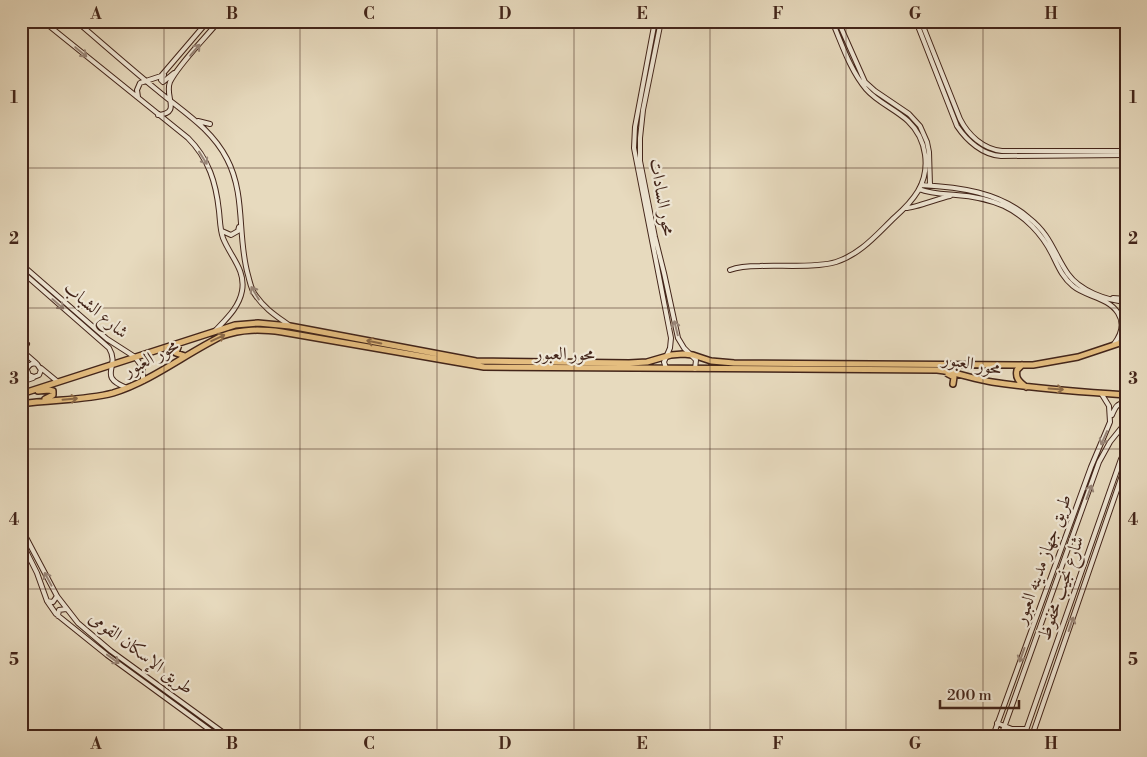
<svg xmlns="http://www.w3.org/2000/svg" width="1147" height="757" viewBox="0 0 1147 757" font-family="'Libre Bodoni',Amiri,serif">
<style>
.lines{fill:none;stroke-linecap:round;stroke-linejoin:round}
.secondary-casing{stroke:#43251a;stroke-width:6}
.highway-casing{stroke:#43251a;stroke-width:8}
.secondary{stroke:#efe7d5;stroke-width:4}
.highway{stroke:#e4bd7f;stroke-width:5}
.oneway{stroke:#998678}
.oneway2{stroke:#8b6947}
.grid{fill:none;stroke:#43251a;stroke-width:1;stroke-opacity:0.55}
.labels{text-anchor:middle;dominant-baseline:central;stroke-width:4.5;stroke-linejoin:round;paint-order:stroke}
.street-label{font-size:18px;fill:#43251a;stroke:#efe7d5}
.neatline{fill:none;stroke:#43251a;stroke-width:2}
.grid-label{font-size:16px;text-anchor:middle;font-weight:bold;fill:#43251a}
</style>
<rect width="100%" height="100%" fill="#e7dabe"/>
<filter id="stains"><feTurbulence type="fractalNoise" baseFrequency=".004" numOctaves="4"/><feColorMatrix values="0 0 0 0 .2 0 0 0 0 .09 0 0 0 0 .02 0 0 0 .5 -.17"/></filter>
<radialGradient id="worn" r=".72"><stop offset=".6" stop-color="#630" stop-opacity="0"/><stop offset="1" stop-color="#630" stop-opacity=".3"/></radialGradient>
<g class="lines">
<g class="secondary-casing">
<path id="secondary" d="M43 21 188 138C209 159 216 183 219 211 220 220 220 230 223 238 230 256 246 270 242 291 239 308 225 320 214 332
M76 21C103 44 130 68 157 90 183 112 211 128 227 159 246 195 237 237 248 275 250 282 251 290 256 296 265 309 278 317 290 326
M655 21 635 127 634 148 671 338 670 348 664 362 666 368
M661 21 643 110 640 138V161L655 237 664 273 678 338 684 348 696 360 695 369
M838 21 865 82 875 91 909 114 920 126 927 142 929 152 930 185
M916 21 957 126C967 141 983 155 1001 156L1126 155
M921 21 960 119C968 135 983 149 1002 151H1126
M164 75 161 80 163 82 174 73
M138 97 137 90 140 83 161 76 208 21
M158 115C182 113 164 97 170 82 178 65 206 37 219 21
M198 121 210 124
M921 185C959 187 999 192 1029 218 1051 235 1054 254 1068 274 1080 291 1106 300 1126 302
M919 189C931 194 944 194 956 195 972 196 990 200 1004 206 1025 216 1042 234 1052 254 1058 266 1062 277 1073 286 1086 297 1108 297 1118 313 1125 324 1121 335 1114 344
M905 208C913 209 939 198 950 196
M222 231 231 235 238 231 239 227
M21 264 107 339 135 357 143 368V381
M730 270C740 266 750 266 760 266 781 265 817 268 836 262 861 254 877 234 895 217 904 209 912 201 918 191 931 169 927 139 908 121 895 109 877 102 866 89 850 70 842 44 832 21
M21 271 109 348C121 368 96 376 127 388
M1113 298 1126 299
M1121 319 1126 308
M21 350 36 363
M22 351 27 344
M21 358 27 368
M41 368 58 382
M21 377C27 371 28 361 37 364L41 370 39 375 34 377 29 375 27 370
M21 382 33 378
M1112 415C1115 408 1117 402 1126 404
M21 528 57 596 78 623 111 651 228 736
M21 541 37 573 47 601 56 614 107 655 218 736
M47 601 53 602 57 596
M58 616 59 610 66 609
M997 723 1012 729H1027
M993 736 1091 467 1110 422 1109 406 1101 393
M1001 736 1099 462 1110 442 1126 422
M1024 736 1121 459 1126 449
M1032 736 1126 464"/>
</g>
<g class="highway-casing">
<path id="highway" d="M179 344 176 353 185 356
M1022 365 1017 370C1015 379 1020 382 1026 387
M948 374 954 377 953 384
M38 391 49 390 53 391V395L45 399
M21 394 235 325 258 323 290 326 476 361 629 363 647 362 671 355 683 354 693 355 711 361 734 363 1033 365 1078 357 1126 341
M21 404C52 399 83 401 113 393 152 381 185 354 222 336 242 329 260 329 282 332L484 367 937 370C956 372 973 379 992 382 1036 389 1081 392 1126 395"/>
</g>
<use href="#secondary" class="secondary"/>
<use href="#highway" class="highway"/>
</g>
<defs><path id="oneway-shaft" d="M-6 0H5M1.5-3L5.5 0L1.5 3" fill="none" stroke-width="1.6" stroke-linecap="round" stroke-linejoin="round" transform="scale(1.25)"/></defs>
<g class="oneway">
<use href="#oneway-shaft" transform="translate(195 50) rotate(-50)"/>
<use href="#oneway-shaft" transform="translate(81 52) rotate(40)"/>
<use href="#oneway-shaft" transform="translate(203 158) rotate(58)"/>
<use href="#oneway-shaft" transform="translate(255 293) rotate(-121)"/>
<use href="#oneway-shaft" transform="translate(58 304) rotate(41)"/>
<use href="#oneway-shaft" transform="translate(676 328) rotate(-104)"/>
<use href="#oneway-shaft" transform="translate(1104 438) rotate(114)"/>
<use href="#oneway-shaft" transform="translate(1089 492) rotate(-70)"/>
<use href="#oneway-shaft" transform="translate(48 579) rotate(-118)"/>
<use href="#oneway-shaft" transform="translate(1071 624) rotate(-71)"/>
<use href="#oneway-shaft" transform="translate(1022 655) rotate(110)"/>
<use href="#oneway-shaft" transform="translate(113 659) rotate(36)"/>
</g>
<g class="oneway2">
<use href="#oneway-shaft" transform="translate(218 338) rotate(-25)"/>
<use href="#oneway-shaft" transform="translate(374 342) rotate(-169)"/>
<use href="#oneway-shaft" transform="translate(1056 389) rotate(4)"/>
<use href="#oneway-shaft" transform="translate(70 399) rotate(-5)"/>
</g>
<path class="grid" d="M164 21V736M300 21V736M437 21V736M574 21V736M710 21V736M846 21V736M983 21V736M21 168H1126M21 308H1126M21 449H1126M21 589H1126"/>
<g class="labels">
<g class="street-label">
<text transform="translate(662 197) rotate(80)">محور السادات</text>
<text transform="translate(96 310) rotate(40)">شارع الشباب</text>
<text transform="translate(565 354) rotate(1)">محور العبور</text>
<text transform="translate(151 358) rotate(-28)">محور العبور</text>
<text transform="translate(972 364) rotate(11)">محور العبور</text>
<text transform="translate(1043 559) rotate(-70)">طريق جهاز مدينه العبور</text>
<text transform="translate(1061 588) rotate(-71)">شارع نجيب محفوظ</text>
<text transform="translate(141 653) rotate(37)">طريق الإسكان القومى</text>
</g>
</g>
<rect width="1147" height="757" fill="none" stroke="#e7dabe" stroke-width="55"/>
<path d="M940 700v8h79v-8" fill="none" stroke="#43251a" stroke-width="2.5"/>
<text x="947" y="700" font-size="15" fill="#43251a" stroke="#efe7d5" stroke-width="4" paint-order="stroke">200 m</text>
<rect x="28" y="28" width="1092" height="702" class="neatline"/>
<g class="grid-label">
<text x="96" y="19">A</text>
<text x="232" y="19">B</text>
<text x="369" y="19">C</text>
<text x="505" y="19">D</text>
<text x="642" y="19">E</text>
<text x="778" y="19">F</text>
<text x="915" y="19">G</text>
<text x="1051" y="19">H</text>
<text x="14" y="103">1</text>
<text x="1133" y="103">1</text>
<text x="14" y="244">2</text>
<text x="1133" y="244">2</text>
<text x="14" y="384">3</text>
<text x="1133" y="384">3</text>
<text x="14" y="525">4</text>
<text x="1133" y="525">4</text>
<text x="14" y="665">5</text>
<text x="1133" y="665">5</text>
<text x="96" y="749">A</text>
<text x="232" y="749">B</text>
<text x="369" y="749">C</text>
<text x="505" y="749">D</text>
<text x="642" y="749">E</text>
<text x="778" y="749">F</text>
<text x="915" y="749">G</text>
<text x="1051" y="749">H</text>
</g>
<rect width="100%" height="100%" filter="url(#stains)"/>
<rect width="100%" height="100%" fill="url(#worn)"/>
</svg>
